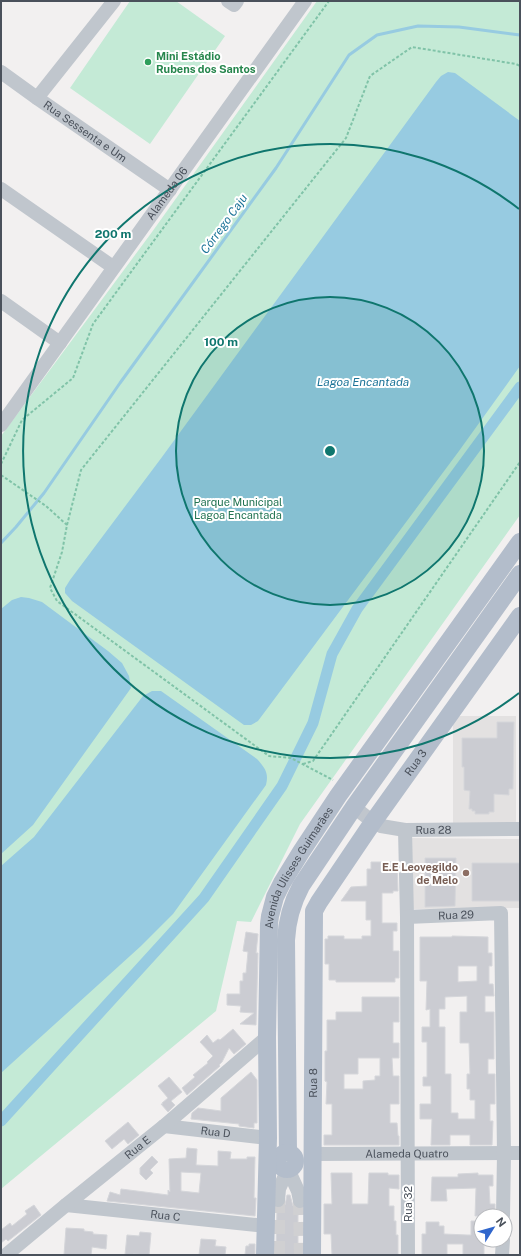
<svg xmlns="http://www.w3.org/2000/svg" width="521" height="1256" viewBox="0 0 521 1256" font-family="'Public Sans',sans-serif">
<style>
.education{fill:#e3e1e1}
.green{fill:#c4ead6}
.water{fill:#97cbe1}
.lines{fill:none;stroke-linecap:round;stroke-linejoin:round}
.stream{stroke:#97cbe1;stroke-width:3}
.canal{stroke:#97cbe1;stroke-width:11}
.building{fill:#cbccd2;stroke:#d5d6da;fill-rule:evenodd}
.minor-tunnel{stroke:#d0d0d2;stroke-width:14;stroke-dasharray:14 7;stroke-linecap:butt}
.path{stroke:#80c3a8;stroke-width:2;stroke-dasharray:3 2;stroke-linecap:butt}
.minor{stroke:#c0c6cd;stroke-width:14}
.major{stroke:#b3bdcb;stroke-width:18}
.ring{fill:none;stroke:#0f766e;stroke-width:2}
.leisure-dot{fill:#2e9e5b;stroke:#fff;stroke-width:1.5}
.education-dot{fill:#8d6e63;stroke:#fff;stroke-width:1.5}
.labels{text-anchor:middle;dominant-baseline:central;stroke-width:4;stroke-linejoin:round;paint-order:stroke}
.leisure-label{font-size:11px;font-weight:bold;fill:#27864d;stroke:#fff;text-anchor:start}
.street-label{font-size:11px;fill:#4a515b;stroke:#fff}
.park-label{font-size:11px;fill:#237453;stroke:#fff}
.education-label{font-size:11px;font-weight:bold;fill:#785e54;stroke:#fff;text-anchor:end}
.water-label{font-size:12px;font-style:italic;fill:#1f7599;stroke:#fff}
.centre{fill:#0f766e;stroke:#fff;stroke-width:2}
.ring-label{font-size:12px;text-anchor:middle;font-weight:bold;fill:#0f766e;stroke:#fff;stroke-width:4;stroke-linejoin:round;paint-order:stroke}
</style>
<rect width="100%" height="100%" fill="#f2f0f0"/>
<path class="education" d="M453 716H516V824H453Z
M412 838 520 839V908L412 909Z"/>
<path class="green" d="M130 1H176L225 36 150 144 70 88Z
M317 1H520V515L300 824 251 922 237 921 216 1011 1 1189V436L152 232Z"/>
<path class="water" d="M448 72 455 73 520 121V366L459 451 258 721 251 725H244L72 601 65 593V588L70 580 162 457 436 82 441 76Z
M21 597 29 598 42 602 108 651 122 663 129 676 131 688 33 825 1 854V609L12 600Z
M152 691H161L257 759C265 768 269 773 266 785L173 914 141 946 1 1073V866L34 837 143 696Z"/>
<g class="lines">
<path class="stream" d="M1 543 16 527 44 493 120 383 276 168 349 55 377 35 418 26 459 27 520 35"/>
<path class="canal" d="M1 1121 204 898 282 786 313 723 332 654 357 609 520 387"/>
</g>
<path class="building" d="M497 722H514L513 789H509V795L494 794V812H489V814H475V811H472V809H469L470 791 464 790V767H462V738H497Z
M425 858H456L455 906 425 907Z
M371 862H397L398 891H393V893H382V923H397V931H393V951H399V978H395V982H336V980H329V964H325V939H328V936H344V939H362V936H371V920H366V901H341L351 887 367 886V869H371Z
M472 863H520V901H472Z
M246 932 258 934 256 953H258L256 1025 240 1024 254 1013 240 1012 241 1006 227 1005V994H240V981H243V973H246L248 952 243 951Z
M452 936 488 937V953H492V966H489V984H493L494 996H485V1012H494V1059H488V1074H495V1104H490V1121H493L492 1145H470V1135H450V1145H431L432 1119H420V1104H431V1086H423V1077H427V1042H422V1027H430V1009L426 1010 427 981H420V937H452ZM458 966H477V981L458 982ZM467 996V1012H460V1043H469L470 1074H467V1089H470V1100H475V1119H458V1113H451V1074H445V1027H439V1009H445V997Z
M362 997H399V1022H393V1043H399V1058H392L393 1076H399V1104H390V1123H397L398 1136H399V1145H324V1135H332V1104H326L327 1082 325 1081V1051H327V1020H336V1012H362ZM358 1058H380V1076H375V1080L363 1081V1089H344V1074H358Z
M233 1029 246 1044 234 1054 229 1048 222 1062 219 1065 220 1066 187 1095 182 1088 195 1077 193 1075 208 1063 207 1062 213 1056 200 1042 207 1035 213 1043 218 1039 220 1040Z
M251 1072 257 1080V1123H254V1128L239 1126V1124L191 1119 192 1113 198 1108 221 1111V1098Z
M169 1077 182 1092 171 1101 175 1105 168 1112 161 1104H163L162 1103 168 1098 158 1086Z
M128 1122 139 1135 128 1144 124 1139 112 1149 105 1141Z
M187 1148 197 1149 196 1165 218 1166V1151L231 1152 230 1159H247V1157H255L254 1198H256L255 1216 107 1201 110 1192 120 1195 121 1189 168 1195V1190L170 1192 169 1159 186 1158ZM181 1172 201 1173 199 1193 181 1191Z
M152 1156 158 1162 150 1170 153 1173 146 1180 140 1174V1168Z
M331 1173H352V1204H368L369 1173H388V1175H399V1189L389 1188V1206H394V1221H396V1235H398V1255H332L331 1234H324V1204H332Z
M478 1173V1175H493V1186H489L490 1204H495V1216H475L476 1188 446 1189 447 1201H431L432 1177H458V1174Z
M287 1195H290L293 1206 298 1209V1255H276L277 1208H281L285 1205Z
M34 1205 41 1215 8 1241 6 1239 1 1243V1230L10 1223 12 1226 27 1214 25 1211Z
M471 1221H481V1240H484V1255H463V1244H447V1255H422V1234H426V1222H439V1226H444V1234L467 1235H471Z
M66 1228 84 1229V1231L93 1232V1234L107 1235 106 1249 92 1247 91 1255H64Z
M140 1232 151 1233 149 1255 133 1254V1255H125L127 1235 139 1236Z
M201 1239 216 1240 215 1246 226 1247 225 1255H199Z
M249 1244H255V1255H245L246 1246H249Z"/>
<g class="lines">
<path class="minor-tunnel" d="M300 1201 301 1255
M278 1255V1200"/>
<path class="path" d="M1 464 22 420 73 378 93 324 329 1
M1 475 46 506 67 525 62 552 50 588 57 601 269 756 291 758 333 780
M67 525 81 470 346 138 370 76 412 47 516 64 520 66
M303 764 313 761 520 462"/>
<g class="minor">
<path d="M228 1 234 5 237 1"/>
<path id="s1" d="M1 72 37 98 170 190"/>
<path d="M37 98 114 1"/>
<path d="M1 189 113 267"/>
<path d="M1 301 60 343"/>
<path id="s2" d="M1 425C102 283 204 142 305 1"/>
<path id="s3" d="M354 807 373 822 381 826 405 830 520 829"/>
<path d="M405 830 407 917"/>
<path id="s4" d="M164 1126 268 1138"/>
<path id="s5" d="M312 1154 520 1153"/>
<path d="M278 1200 279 1189 288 1169 298 1191 300 1201"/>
<path id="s6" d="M66 1205 266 1226"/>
<path id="s7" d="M6 1255 66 1205 164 1126 267 1037"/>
<path id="s8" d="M408 1255 407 917 501 913 504 1153 503 1216"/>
<path d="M502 1255 503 1240"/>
</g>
<g class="major">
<path d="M288 1153 286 940C287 920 292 903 301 886L354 807 520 574"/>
<circle cx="287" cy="1161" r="8"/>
<path id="s9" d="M265 1255 268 1138 267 1037 269 924 270 916 275 897 282 883 301 852 338 796 520 542"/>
<path id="s10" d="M312 1255 314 911 319 902 373 822 520 616"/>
</g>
</g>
<circle cx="330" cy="451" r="154" fill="#0f766e" fill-opacity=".12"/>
<g class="ring">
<circle cx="330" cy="451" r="154"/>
<path d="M519 693A307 307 0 1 1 519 209"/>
</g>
<circle class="leisure-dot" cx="148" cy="62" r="4"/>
<circle class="education-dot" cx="466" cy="873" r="4"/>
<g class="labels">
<g class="leisure-label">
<text x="156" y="56">Mini Estádio<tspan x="156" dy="13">Rubens dos Santos</tspan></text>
</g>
<g class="street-label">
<text stroke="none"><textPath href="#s1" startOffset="103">Rua Sessenta e Um</textPath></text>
<text stroke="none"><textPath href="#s2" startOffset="285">Alameda 06</textPath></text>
<text stroke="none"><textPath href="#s10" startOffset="524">Rua 3</textPath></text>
<text stroke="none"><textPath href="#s3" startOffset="86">Rua 28</textPath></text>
<text stroke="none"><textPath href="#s9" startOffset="395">Avenida Ulisses Guimarães</textPath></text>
<text stroke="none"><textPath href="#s8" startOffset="387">Rua 29</textPath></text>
<text stroke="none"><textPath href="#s10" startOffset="172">Rua 8</textPath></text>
<text stroke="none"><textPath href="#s4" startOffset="52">Rua D</textPath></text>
<text stroke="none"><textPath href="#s7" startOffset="170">Rua E</textPath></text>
<text stroke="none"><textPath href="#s5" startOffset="95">Alameda Quatro</textPath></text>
<text transform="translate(408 1204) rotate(-90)">Rua 32</text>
<text stroke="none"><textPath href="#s6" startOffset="100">Rua C</textPath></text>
</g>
<g class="park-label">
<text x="238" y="502">Parque Municipal<tspan x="238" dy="13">Lagoa Encantada</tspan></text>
</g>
<g class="education-label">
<text x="458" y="867">E.E Leovegildo<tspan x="458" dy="13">de Melo</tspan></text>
</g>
<g class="water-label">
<text transform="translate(224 224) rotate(-54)">Córrego Caju</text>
<text x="363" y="382">Lagoa Encantada</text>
</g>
</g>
<circle cx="330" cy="451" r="6" class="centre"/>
<g class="ring-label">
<text x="113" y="238">200 m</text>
<text x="221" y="346">100 m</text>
</g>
<rect width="521" height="1256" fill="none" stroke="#4a515b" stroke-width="4"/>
<g transform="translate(493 1228) rotate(53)"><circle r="19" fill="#ffffff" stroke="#b7b9bd"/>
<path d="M0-3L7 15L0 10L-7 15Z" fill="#3066cc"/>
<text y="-6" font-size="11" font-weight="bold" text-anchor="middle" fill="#4a515b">N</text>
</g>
</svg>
